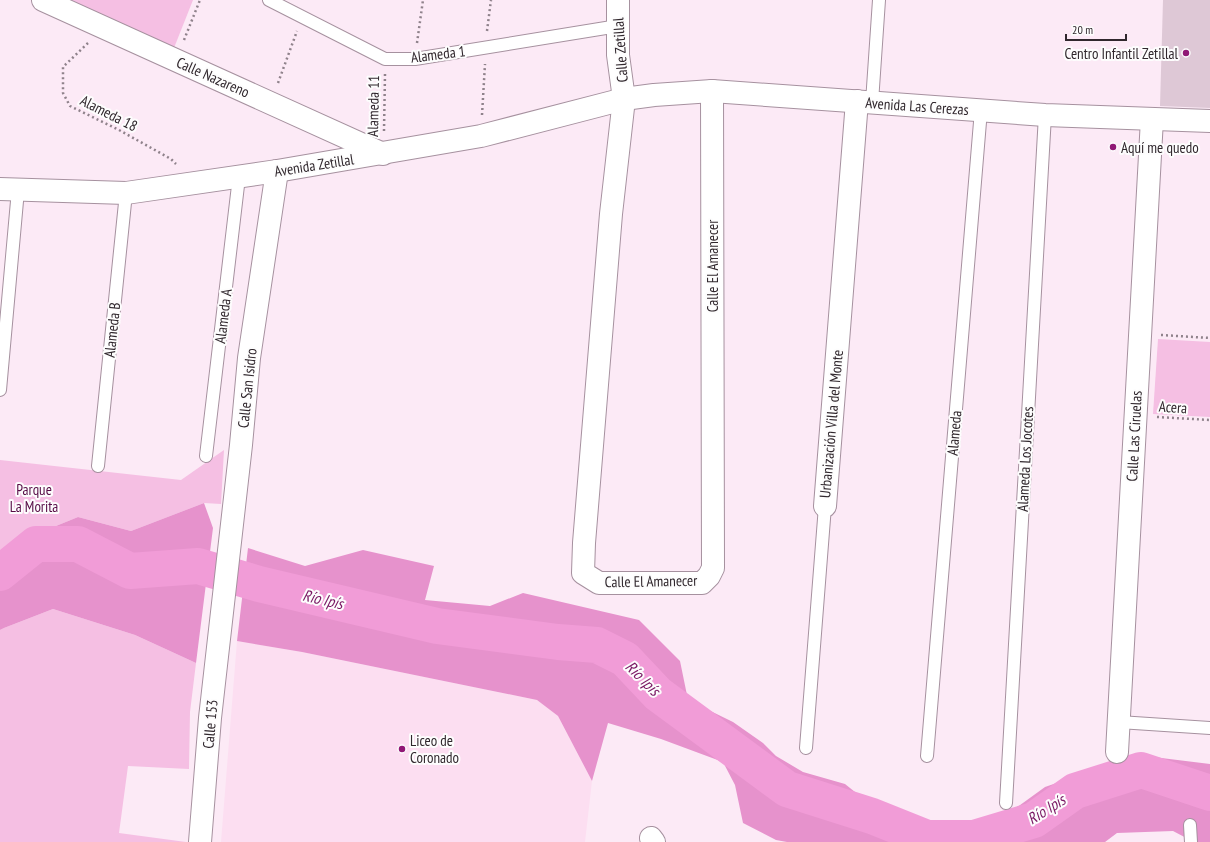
<svg xmlns="http://www.w3.org/2000/svg" width="1210" height="842" viewBox="0 0 1210 842" font-family="'PT Sans Narrow',sans-serif">
<rect width="100%" height="100%" fill="#fceaf6"/>
<path fill="#fcdef1" d="M237,641L302,652L537,700L558,716L592,781L585,842H221Z"/>
<g fill="#f5bfe3">
<path d="M57,0H193L172,53Z"/>
<path d="M1158,339L1210,342V417L1153,414Z"/>
<path d="M224,450L221,504L204,503L131,531L78,517L29,537L0,557V460L181,480Z"/>
<path d="M53,609L135,635L196,663L190,712L189,769L128,766L119,833L186,842H0V630L4,628Z"/>
</g>
<g fill="#e692cc">
<path d="M204,503L213,528L196,663L135,635L53,609L4,628L0,630V557L29,537L78,517L131,531Z"/>
<path d="M248,548L305,566L363,550L434,566L425,600L490,606L523,593L639,620L680,661L688,700L733,722L763,743L776,756L803,772L845,784L875,808L959,827L1001,819L1045,787L1137,755L1210,764V842H1194L1173,831L1117,833L1105,842H787L776,840L743,823L735,785L723,762L661,739L608,723L592,781L558,716L537,700L302,652L237,641Z"/>
</g>
<g fill="none" stroke-linecap="round" stroke-linejoin="round">
<path stroke="#f19cd7" stroke-width="36" d="M0,573L36,544H78L130,571L198,566L259,584L437,626L558,642L597,645L625,659L658,694L787,789L872,816L927,838H974L1034,820L1075,791L1141,770L1210,793"/>
</g>
<path fill="#dec8d6" d="M1163,0H1210V108L1160,106Z"/>
<g fill="none" stroke-linecap="round" stroke-linejoin="round">
<defs>
<g id="lane">
<path d="M269,0L385,59H415L618,26"/>
<path d="M872,102L879,0"/>
<path d="M0,390L18,190"/>
<path d="M206,456L239,177"/>
<path d="M98,466L126,193"/>
<path d="M1119,722L1210,728"/>
<path d="M806,748L825,506"/>
<path d="M927,756L981,110"/>
<path d="M1006,803L1045,115"/>
<path d="M1190,825L1191,842"/>
</g>
<g id="street">
<path d="M43,0L383,154"/>
<path d="M618,0V55L624,99L611,214L584,543L583,573L599,583H702L709,576L713,568L712,91"/>
<path d="M0,189L126,193L277,171L481,136L624,99L654,95L712,91L1045,115L1210,121"/>
<path d="M825,506L857,101"/>
<path d="M1117,752L1152,119"/>
<path d="M651,838L654,842"/>
<path d="M200,842L210,718L241,445L249,358L277,171"/>
</g>
</defs>
<use href="#lane" stroke="#a6919f" stroke-width="14"/>
<use href="#street" stroke="#a6919f" stroke-width="24"/>
<g stroke="#8f828b" stroke-width="2.5" stroke-dasharray="2 3" stroke-linecap="butt">
<path d="M487,31L491,0"/>
<path d="M184,40L200,0"/>
<path d="M88,43L63,67V93L70,106L119,130L171,159L176,164"/>
<path d="M417,43L423,0"/>
<path d="M278,83L297,31"/>
<path d="M482,115L485,64"/>
<path d="M384,131L385,74"/>
<path d="M1161,335L1210,338"/>
<path d="M1157,417L1210,420"/>
</g>
<use href="#lane" stroke="#fff" stroke-width="12"/>
<use href="#street" stroke="#fff" stroke-width="22"/>
</g>
<g fill="#901775" stroke="#fdfdfd" stroke-width="1.5">
<circle cx="1186" cy="53" r="4"/>
<circle cx="1113" cy="147" r="4"/>
<circle cx="402" cy="749" r="4"/>
</g>
<g text-anchor="middle" dominant-baseline="central" stroke-width="4" stroke-linejoin="round" paint-order="stroke">
<g font-size="15" fill="#30272d" stroke="#fdfdfd">
<text transform="translate(620 50) rotate(-94)">Calle Zetillal</text>
<text transform="translate(438 54) rotate(-7)">Alameda 1</text>
<text transform="translate(213 77) rotate(24)">Calle Nazareno</text>
<text transform="translate(373 106) rotate(-89)">Alameda 11</text>
<text transform="translate(917 106) rotate(4)">Avenida Las Cerezas</text>
<text transform="translate(109 113) rotate(27)">Alameda 18</text>
<text transform="translate(314 165) rotate(-9)">Avenida Zetillal</text>
<text transform="translate(712 266) rotate(-90)">Calle El Amanecer</text>
<text transform="translate(223 316) rotate(-83)">Alameda A</text>
<text transform="translate(112 330) rotate(-84)">Alameda B</text>
<text transform="translate(247 388) rotate(-84)">Calle San Isidro</text>
<text transform="translate(1173 407) rotate(4)">Acera</text>
<text transform="translate(831 424) rotate(-85)">Urbanización Villa del Monte</text>
<text transform="translate(954 433) rotate(-85)">Alameda</text>
<text transform="translate(1134 436) rotate(-87)">Calle Las Ciruelas</text>
<text transform="translate(1025 459) rotate(-87)">Alameda Los Jocotes</text>
<text transform="translate(651 581) rotate(-1)">Calle El Amanecer</text>
<text transform="translate(210 724) rotate(-85)">Calle 153</text>
</g>
<g font-size="15" fill="#30272d" stroke="#fdfdfd" text-anchor="start">
<text x="1178" y="53" text-anchor="end">Centro Infantil Zetillal</text>
<text x="1121" y="147">Aquí me quedo</text>
<text x="410" y="740">Liceo de<tspan x="410" dy="17">Coronado</tspan></text>
</g>
<g font-size="15" fill="#570c46" stroke="#fdfdfd">
<text x="34" y="489">Parque<tspan x="34" dy="17">La Morita</tspan></text>
</g>
<g font-size="16" font-style="italic" fill="#791763" stroke="#fdfdfd">
<text transform="translate(323 599) rotate(13)">Río Ipís</text>
<text transform="translate(643 678) rotate(45)">Río Ipís</text>
<text transform="translate(1046 809) rotate(-32)">Río Ipís</text>
</g>
</g>
<path d="M1066 34v6h60v-6" fill="none" stroke="#30272d" stroke-width="2"/>
<text x="1072" y="34" font-size="12" fill="#30272d" stroke="#fdfdfd" stroke-width="3" paint-order="stroke">20 m</text>
</svg>
